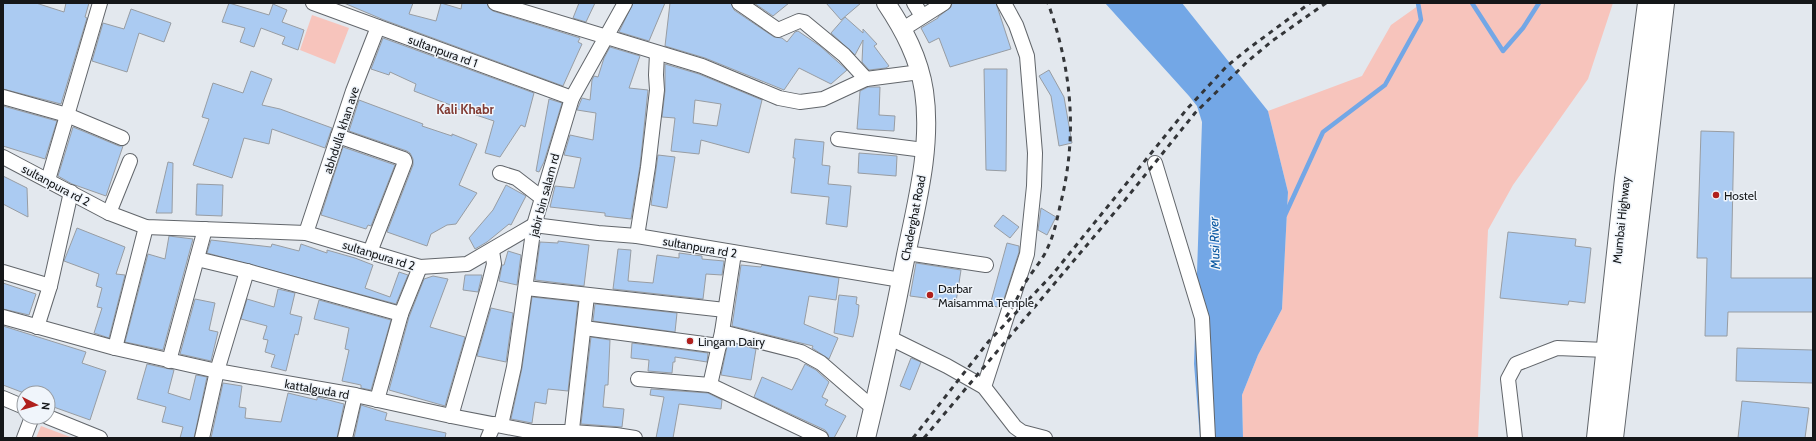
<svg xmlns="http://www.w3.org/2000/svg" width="1816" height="441" viewBox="0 0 1816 441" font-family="Cabin,sans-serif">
<rect width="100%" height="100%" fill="#e3e8ee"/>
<g fill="#f7c4bc">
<path d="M1422,3H1613L1588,79L1513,185L1488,230L1478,438H1243L1242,395L1258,355L1282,309L1288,192L1268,111L1362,76L1391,25Z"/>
<path d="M312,15L349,28L335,64L300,50Z"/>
<path d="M41,426L73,438H36Z"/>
</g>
<path fill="#73a7e6" d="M1105,3H1182L1268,111L1288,192L1282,309L1258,355L1242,395L1243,438H1200L1194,364L1202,122L1197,106L1189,96Z"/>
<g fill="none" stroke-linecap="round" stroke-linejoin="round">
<g stroke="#73a7e6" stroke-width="4.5">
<path d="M1472,3L1503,51L1523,28L1539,3"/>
<path d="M1285,215L1323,132L1385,85L1421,20L1418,3"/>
</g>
</g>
<g fill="#abcbf2" stroke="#989da3" fill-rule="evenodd">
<path d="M3,3H36L64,12L66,3H89L85,17L87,18L61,104L3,89Z"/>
<path d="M229,3L269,15L273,4L287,10L282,22L304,30L298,50L282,44L285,37L261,28L254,47L240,42L245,28L222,22Z"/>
<path d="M344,3H413L409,14L436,21L441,3L461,9L462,3H487L489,8L493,11L580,38L578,42L582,44L563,86L384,20Z"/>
<path d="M579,3H595L586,22L573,18Z"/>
<path d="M633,3H665L649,41L619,32Z"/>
<path d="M670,3H731L734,10L774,37L782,38L787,42L795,32L798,31L820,46L847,70L831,84L799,68L784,90L705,58L665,46Z"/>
<path d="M754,3H789L773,16Z"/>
<path d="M826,3H861L841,20Z"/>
<path d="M952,3H996L1011,49L950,67L939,38L929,43L921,28L938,18V17L951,7Z"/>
<path d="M131,9L171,23L164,42L139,33L127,72L92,61L103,23L124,29Z"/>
<path d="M845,17L863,33V29L877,44L874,46L889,66L886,68L869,70L862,62L863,40L855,55L831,33Z"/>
<path d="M383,38L534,93L525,127L521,125L500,157L485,153L494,121L452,107L453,106L414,91L416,84L390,72L389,75L371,69Z"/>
<path d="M610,47L640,56L629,88L648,90L640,166L631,219L605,216V213L550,207L555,186L574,188L581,158L564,155L570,135L593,140L596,113L577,110L582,98L590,100L592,80L594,76L598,77L604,58Z"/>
<path d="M665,64L699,74L762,100L749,153L701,140L699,154L671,151L675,118L662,117L665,91ZM695,100L721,104L717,126L693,123Z"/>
<path d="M984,69H1007L1006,171L986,170Z"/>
<path d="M1049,70L1064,97L1072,143L1059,146L1051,96L1039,76Z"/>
<path d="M251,71L272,79L262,105L280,109L332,128L325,148L272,129L269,144L244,138L232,178L193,165L209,119L202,117L213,83L243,93Z"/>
<path d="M868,87H880L879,115L895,116L894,131L857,129L860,91Z"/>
<path d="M549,99L562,103L544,162L539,172L536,171Z"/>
<path d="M359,100L423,124L422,126L452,136V134L477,144L459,185L477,193L456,224L447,225L431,234L427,246L387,232L413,165V159L410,153L407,151L349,131Z"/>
<path d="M3,106L57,121L45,159L3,146Z"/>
<path d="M73,127L119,146H123L106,196L72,184L58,176Z"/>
<path d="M1701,131L1734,132L1731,278H1813V312H1728L1727,336H1705L1707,258H1697Z"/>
<path d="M795,139L824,142L822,165L830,166L828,184L851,186L847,227L826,224L829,197L791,193L795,158H793Z"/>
<path d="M343,147L395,165L371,226L368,225L366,229L321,215Z"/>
<path d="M859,153L897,156L896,176L858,173Z"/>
<path d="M658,155L675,157L667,208L651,205Z"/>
<path d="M168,162L173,163L172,213H156Z"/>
<path d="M3,176L27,188L28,217L3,204Z"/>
<path d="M197,184L223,185L222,216L196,215Z"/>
<path d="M506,185L526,196L511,225L509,224L487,242L475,249L469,238L493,210Z"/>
<path d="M1041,208L1056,217L1047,235L1038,230Z"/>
<path d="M1003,215L1019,227L1010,238L994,226Z"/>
<path d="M77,228L125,247L116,274L125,275L109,338L94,333L102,308L97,307L102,288L96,286L99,274L64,261Z"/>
<path d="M1508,232L1576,239L1575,246L1591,248L1585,303L1569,301L1568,305L1500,298Z"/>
<path d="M169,236L193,239L163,350L125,342L148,254L165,259Z"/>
<path d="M211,240L271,247L272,244L299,251L301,244L327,253V250L355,258L373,265L365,288L390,297L399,272L408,275L396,304L207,253Z"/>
<path d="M558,241L589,245L584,286L535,280L540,242L558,243Z"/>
<path d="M1007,243L1019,246V252L1001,308L990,305Z"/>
<path d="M618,249L631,250L628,281L653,283L657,255L679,258V253L702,256V259L724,261L722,275L706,274L703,299L613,289Z"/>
<path d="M508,251L521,255L517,285L499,281L502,265H504Z"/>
<path d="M916,263L961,270L956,302L910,296Z"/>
<path d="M741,265L761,267L762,265L839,278L836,300L809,296L804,324L838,338L829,359L812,348L813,346L732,326Z"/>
<path d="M465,275H482L478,292L463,290Z"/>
<path d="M433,276L448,279L430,327L465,337L445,406L389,390L409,317L424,279Z"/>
<path d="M3,283L36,294L29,315L3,309Z"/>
<path d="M278,289L295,293L290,314L302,317L298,335L295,334L286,371L271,367L275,355L265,352L268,340L263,339L267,326L241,319L247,299L274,307Z"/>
<path d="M839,295L857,297L856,304L859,305L858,315L853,337L834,333Z"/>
<path d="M532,297L578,302L568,391L548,389L546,404L535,402L532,423L511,419L522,368Z"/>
<path d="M195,299L215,303L209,330L218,332L211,361L180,354Z"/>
<path d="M319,300L391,320L371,390L361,388V385L342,381L349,350L345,349L349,328L314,319Z"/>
<path d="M595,304L677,313L675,332L593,321Z"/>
<path d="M491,308L513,313L506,362L477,356Z"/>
<path d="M3,326L86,352L82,363L106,371L90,420L48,405V393H24L3,385Z"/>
<path d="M591,337L610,340L608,385H605L603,407L624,409L622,427L581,424Z"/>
<path d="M728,342L756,349L751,380L721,375Z"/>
<path d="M632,343L708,353L707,362L675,357V362H673L672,373L648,371L649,360L631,358Z"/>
<path d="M1737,348L1813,350V383L1736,381Z"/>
<path d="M911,358L921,362L910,390L900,386Z"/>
<path d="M147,364L174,370L168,393L190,400L196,375L207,377L194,438H180L183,427L162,422L166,407L137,399Z"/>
<path d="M805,364L816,370L829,382L822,397L828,400L825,405L846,416L834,438H829L828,434L825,430L754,397L762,377L792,390Z"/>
<path d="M223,383L242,386L239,407L246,408L245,418L281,422L288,393L317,400V397L344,404L337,438H211Z"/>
<path d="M651,389L708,393L722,400L721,409L679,404L673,438H656L664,397L650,395Z"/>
<path d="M1742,401L1809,408L1805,438H1738Z"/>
<path d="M361,405L387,413L385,420L446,433L445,438H354Z"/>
</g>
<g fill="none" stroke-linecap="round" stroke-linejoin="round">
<defs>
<g id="minor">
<path d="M313,3L572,98"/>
<path d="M495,3L702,66L779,98L800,102L823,99L866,79L920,72"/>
<path d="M739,3L778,30L799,21L804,22L844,55L866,79"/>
<path d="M914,3L922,16"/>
<path d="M903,29L944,3"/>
<path d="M3,97L67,115L122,138"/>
<path d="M338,136L404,159L405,162L370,252"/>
<path d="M838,139L924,150"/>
<path d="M3,157L109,213L146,227L306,233L420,267L467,264L534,225L598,233L637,236L901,280"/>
<path d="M1155,163L1202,318L1208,438"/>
<path d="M500,173L516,178L542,198"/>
<path d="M48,180L100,3"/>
<path d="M109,213L130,161"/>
<path d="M306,233L353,91L378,27"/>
<path d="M637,236L648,167L657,90L656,75L657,53"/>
<path d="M907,253L986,265"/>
<path d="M197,259L247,271L401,314"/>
<path d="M3,272L50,286"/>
<path d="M526,288L725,310"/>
<path d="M3,317L115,348L217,371L355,395L451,416L533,432H572L616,435L635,438"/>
<path d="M37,327L50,286L71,192"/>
<path d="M584,328L719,346"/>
<path d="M722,332L801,352L821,363L873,408"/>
<path d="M890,338L947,366L984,387L1015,427L1022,432L1045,438"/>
<path d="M115,348L146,227"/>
<path d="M169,361L205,229"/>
<path d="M638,379L710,385L821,438"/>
<path d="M710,385L722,332L734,253"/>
<path d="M984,387L1027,254L1034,186L1035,153L1027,56L1016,25L1004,3"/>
<path d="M3,398L24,407"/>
<path d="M377,400L401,314L420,267"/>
<path d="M451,416L489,284L494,264L492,251"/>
<path d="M48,417L100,438"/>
<path d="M501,425L514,367L534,225L572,98L625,3"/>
<path d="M24,438L32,417"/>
<path d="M202,438L217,371L247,271"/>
<path d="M345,438L355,395"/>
<path d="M488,438L494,424"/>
<path d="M571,438L587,296"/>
<path d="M1515,438L1508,379L1516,364L1557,348L1606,350"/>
</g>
<path id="major" d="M866,438C881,377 894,317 906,255C917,202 932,145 924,91C919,58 904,30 886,3"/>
<g id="highway">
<path d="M1597,438L1625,179L1648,3"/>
<path d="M1613,438L1664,3"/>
</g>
</defs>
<use href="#minor" stroke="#62666b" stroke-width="16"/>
<use href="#major" stroke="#62666b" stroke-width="20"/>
<use href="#highway" stroke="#62666b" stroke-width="22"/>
<use href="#minor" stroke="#fff" stroke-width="14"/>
<use href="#major" stroke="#fff" stroke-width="18"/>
<use href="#highway" stroke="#fff" stroke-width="20"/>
<g stroke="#333538" stroke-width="3" stroke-dasharray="5 5" stroke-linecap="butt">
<path d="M1006,317C1014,306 1019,294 1025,283C1032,271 1043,260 1048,247C1054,234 1057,220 1060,206C1078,135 1072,71 1048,3"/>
<path d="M913,438L989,341L1052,275L1187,109L1227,66L1248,49L1310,3"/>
<path d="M924,438L1125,200L1195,113L1247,62L1272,41L1326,3"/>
</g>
</g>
<g fill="#b0201d" stroke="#f0f5fb" stroke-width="1.5">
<circle cx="1716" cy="195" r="4"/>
<circle cx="930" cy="295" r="4"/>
<circle cx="690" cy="341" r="4"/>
</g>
<g text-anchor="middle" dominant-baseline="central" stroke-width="3" stroke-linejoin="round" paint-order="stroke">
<g font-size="12" fill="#151719" stroke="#f0f5fb">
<text transform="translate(443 51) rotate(20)">sultanpura rd 1</text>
<text transform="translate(341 130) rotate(-72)">abhdulla khan ave</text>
<text transform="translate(56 185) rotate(28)">sultanpura rd 2</text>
<text transform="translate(544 195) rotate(-75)">jabir bin salam rd</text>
<text transform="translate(913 218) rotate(-79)">Chaderghat Road</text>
<text transform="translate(1621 220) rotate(-84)">Mumbai Highway</text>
<text transform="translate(700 247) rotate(10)">sultanpura rd 2</text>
<text transform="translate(379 255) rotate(17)">sultanpura rd 2</text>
<text transform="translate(317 389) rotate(10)">kattalguda rd</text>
</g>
<g font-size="12" fill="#151719" stroke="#f0f5fb" text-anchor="start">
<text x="1724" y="195">Hostel</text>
<text x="938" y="288">Darbar<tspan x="938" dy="14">Maisamma Temple</tspan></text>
<text x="698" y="341">Lingam Dairy</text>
</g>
<g font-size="13" font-weight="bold" fill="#813a32" stroke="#f0f5fb">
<text x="465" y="109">Kali Khabr</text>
</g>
<g font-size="13" font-style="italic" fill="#0857a1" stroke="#f0f5fb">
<text transform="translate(1214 243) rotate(-92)">Musi River</text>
</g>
</g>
<rect width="1816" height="441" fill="none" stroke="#151719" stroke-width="8"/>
<g transform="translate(36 405) rotate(96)"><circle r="19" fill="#f0f5fb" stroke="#989ca1"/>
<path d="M0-3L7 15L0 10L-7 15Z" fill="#b0201d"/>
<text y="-6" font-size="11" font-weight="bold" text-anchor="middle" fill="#151719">N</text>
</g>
</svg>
